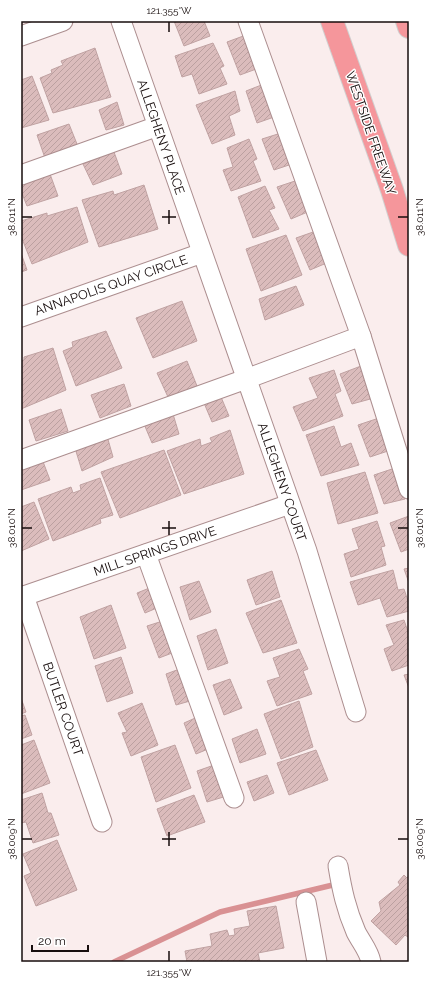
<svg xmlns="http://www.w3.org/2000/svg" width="430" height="983" viewBox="0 0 430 983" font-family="Raleway,sans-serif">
<defs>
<pattern id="building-hatch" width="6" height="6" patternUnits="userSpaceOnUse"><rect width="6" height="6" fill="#dbbcbc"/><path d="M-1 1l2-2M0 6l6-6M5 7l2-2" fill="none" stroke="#bba0a0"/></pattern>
</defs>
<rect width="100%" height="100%" fill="#faeded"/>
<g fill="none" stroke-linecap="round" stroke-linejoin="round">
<path stroke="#d99193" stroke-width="5.5" d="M114,962L220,912L337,884"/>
</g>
<g fill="url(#building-hatch)" stroke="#c0a2a2">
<path d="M174,21H204L210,36L184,46Z"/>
<path d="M246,35L259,68L240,75L227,42Z"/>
<path d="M213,43L224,66L220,68L227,84L199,94L192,74L182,77L175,56Z"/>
<path d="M95,48L111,97L53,113L40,78L52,73L51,70L63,65L61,61Z"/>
<path d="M32,76L49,120L21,128V80Z"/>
<path d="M264,84L277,116L257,123L246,91Z"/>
<path d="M235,91L240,111L229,116L235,135L212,144L196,105Z"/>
<path d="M117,102L124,125L106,130L99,110Z"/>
<path d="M69,124L77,144L45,158L37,135Z"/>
<path d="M281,133L292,164L274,170L262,139Z"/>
<path d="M249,139L257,159L253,161L261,181L231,191L223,170L233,167L227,148Z"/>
<path d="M114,152L122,174L93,185L83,164Z"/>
<path d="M50,174L58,196L27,206L21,191V185Z"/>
<path d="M298,180L310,211L291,219L277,187Z"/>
<path d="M144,185L158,229L99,247L82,200L113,191L114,195Z"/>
<path d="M265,186L275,208L269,210L279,229L253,238L238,197Z"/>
<path d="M77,207L88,242L32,264L21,236V221L47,213V216Z"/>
<path d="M316,231L329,262L310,270L296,238Z"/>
<path d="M286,235L302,275L261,291L246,249Z"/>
<path d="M21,253L27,270L21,272Z"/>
<path d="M296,286L304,305L265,320L259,299Z"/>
<path d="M182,301L197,341L153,358L136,318Z"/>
<path d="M106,331L122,368L76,386L63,351L73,347L72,342Z"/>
<path d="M53,348L66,390L21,409V361L24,360V357Z"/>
<path d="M187,361L197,386L168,397L157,373Z"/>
<path d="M361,366L374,398L352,404L340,374Z"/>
<path d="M334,370L341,391L335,394L343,416L303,431L293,407L318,398L309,378Z"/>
<path d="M124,384L131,406L100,418L91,395Z"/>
<path d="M221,397L229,416L212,422L204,403Z"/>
<path d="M61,409L68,431L36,441L29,420Z"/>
<path d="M173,414L179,434L152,443L144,424Z"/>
<path d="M379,418L391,450L370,457L358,425Z"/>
<path d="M334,426L341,447L351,443L359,465L321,476L306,435Z"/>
<path d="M230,430L244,474L184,494L167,451L200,439L201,446L212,442L210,438Z"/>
<path d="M107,436L113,457L82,471L75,448Z"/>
<path d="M164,450L181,495L120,518L101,472Z"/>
<path d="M42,459L50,480L21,490V466Z"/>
<path d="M395,468L405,499L384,504L374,475Z"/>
<path d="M365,472L378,513L338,524L327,483Z"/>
<path d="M100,478L113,515L100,519L101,523L53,541L38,499L71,487L73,493L81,490L80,485Z"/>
<path d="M34,502L49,539L21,551V507Z"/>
<path d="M409,516V549L401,552L390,523Z"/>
<path d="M377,521L385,546L381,547L386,565L351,577L344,554L359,549L352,529Z"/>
<path d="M409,568V583L404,569Z"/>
<path d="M393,570L398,590L404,589L409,604V611L387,617L380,598L358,605L350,582Z"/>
<path d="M272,571L280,597L256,605L247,580Z"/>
<path d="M199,581L211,612L190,620L180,587Z"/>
<path d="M157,585L164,605L145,613L137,593Z"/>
<path d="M281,600L297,643L263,653L246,613Z"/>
<path d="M111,605L126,648L94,659L80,617Z"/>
<path d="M169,619L180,650L159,658L147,626Z"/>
<path d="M404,620L409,635V665L392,671L384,649L394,645L386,625Z"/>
<path d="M216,629L228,663L208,670L197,636Z"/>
<path d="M299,649L308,669L303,671L312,694L277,706L267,681L280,677L273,658Z"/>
<path d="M121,657L133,693L107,702L95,666Z"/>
<path d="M185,667L197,699L176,705L166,674Z"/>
<path d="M409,674V688L404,675Z"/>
<path d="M230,679L242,708L224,715L213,685Z"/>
<path d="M21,698L26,712L21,714Z"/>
<path d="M299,701L313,747L281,759L264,714Z"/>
<path d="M142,703L158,745L131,756L122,733L127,732L118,713Z"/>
<path d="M25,715L32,735L21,739V716Z"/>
<path d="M202,715L213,747L196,754L184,723Z"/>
<path d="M257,729L266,754L240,763L232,739Z"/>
<path d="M34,740L50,783L21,794V745Z"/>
<path d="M175,745L191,788L156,802L141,757Z"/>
<path d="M316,750L328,780L289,795L277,763Z"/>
<path d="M220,763L230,795L207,802L197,771Z"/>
<path d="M267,775L274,793L254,801L247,782Z"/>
<path d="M42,793L48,813H51L59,835L33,843L26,822L21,823V800Z"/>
<path d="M194,795L205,822L167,836L157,809Z"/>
<path d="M57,840L77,890L36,906L24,876L31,873L23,854Z"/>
<path d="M404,875L407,878L409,875V936L408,937L405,935L396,945L371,921L381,911L379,902L400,885L398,882Z"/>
<path d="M276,906L284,948L258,953L260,962H187L185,951L212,946L210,934L227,930L229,936L235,935L234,929L250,926L247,911Z"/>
</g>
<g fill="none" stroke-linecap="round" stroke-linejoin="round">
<defs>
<g id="minor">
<path d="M121,21L307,551L356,712"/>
<path d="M248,21L361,336L409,489"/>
<path d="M21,36L63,21"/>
<path d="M21,175L158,126"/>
<path d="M21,317L202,253"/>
<path d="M21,460L246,379L361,336"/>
<path d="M146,554L234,798"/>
<path d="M24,596L102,822"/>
<path d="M21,597L290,504"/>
<path d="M338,866C342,890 346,909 356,932C361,942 369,951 371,962"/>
<path d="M306,902L317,962"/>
</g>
<g id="highway">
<path d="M332,21L392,190L409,245"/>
<path d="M407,21L409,27"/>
</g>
</defs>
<use href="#minor" stroke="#ac8e8f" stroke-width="21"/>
<use href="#highway" stroke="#d1cfcf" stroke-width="24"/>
<use href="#minor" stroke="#fff" stroke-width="19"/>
<use href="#highway" stroke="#f5969b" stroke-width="22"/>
</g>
<path fill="none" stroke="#170d0d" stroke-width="1.5" d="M169,22V32M169,210V224M22,217H32M162,217H176M398,217H408M169,521V535M22,528H32M162,528H176M398,528H408M169,832V846M22,839H32M162,839H176M398,839H408M169,951V961"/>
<g text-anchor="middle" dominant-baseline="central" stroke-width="3" stroke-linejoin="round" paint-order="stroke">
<g font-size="13" fill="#170d0d" stroke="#fff">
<text transform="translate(371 133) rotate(71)">WESTSIDE FREEWAY</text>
<text transform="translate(161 137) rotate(71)">ALLEGHENY PLACE</text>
<text transform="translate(111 285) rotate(-19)">ANNAPOLIS QUAY CIRCLE</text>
<text transform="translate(282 482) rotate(71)">ALLEGHENY COURT</text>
<text transform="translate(155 551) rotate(-19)">MILL SPRINGS DRIVE</text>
<text transform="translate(63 709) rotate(71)">BUTLER COURT</text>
</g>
</g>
<rect width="430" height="983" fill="none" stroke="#ffffff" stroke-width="44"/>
<path d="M32 945v6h56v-6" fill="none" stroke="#170d0d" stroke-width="2"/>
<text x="38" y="945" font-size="12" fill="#170d0d" stroke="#ffffff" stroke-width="3" paint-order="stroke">20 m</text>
<rect x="22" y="22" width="386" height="939" fill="none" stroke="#170d0d" stroke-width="1.5"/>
<g font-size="10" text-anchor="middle" fill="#170d0d">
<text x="169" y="14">121.355°W</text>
<text transform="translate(11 217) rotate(-90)" y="4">38.011°N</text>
<text transform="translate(419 217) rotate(-90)" y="4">38.011°N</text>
<text transform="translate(11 528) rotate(-90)" y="4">38.010°N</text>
<text transform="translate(419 528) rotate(-90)" y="4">38.010°N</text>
<text transform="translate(11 839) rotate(-90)" y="4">38.009°N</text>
<text transform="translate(419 839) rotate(-90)" y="4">38.009°N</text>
<text x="169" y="976">121.355°W</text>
</g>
</svg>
